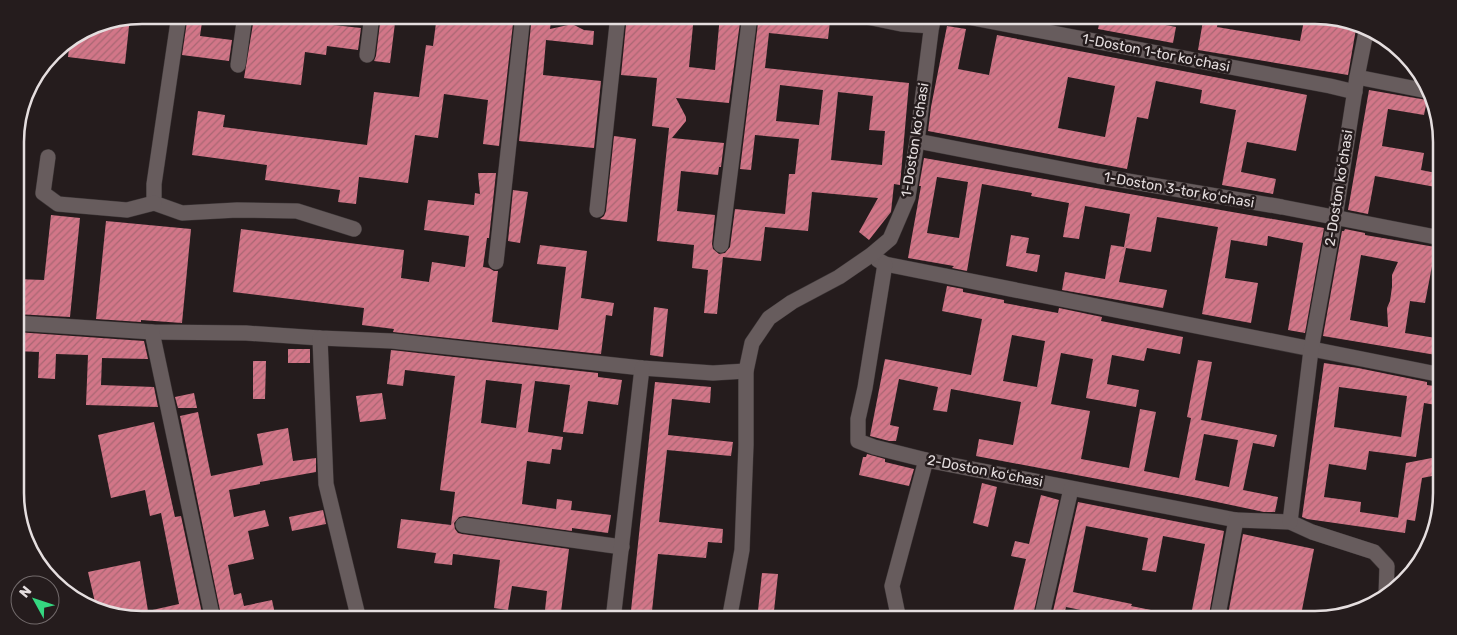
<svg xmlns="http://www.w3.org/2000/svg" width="1457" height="635" viewBox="0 0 1457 635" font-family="Rubik,sans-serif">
<defs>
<pattern id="building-hatch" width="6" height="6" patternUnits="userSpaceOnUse" patternTransform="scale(1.25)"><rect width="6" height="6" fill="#d27688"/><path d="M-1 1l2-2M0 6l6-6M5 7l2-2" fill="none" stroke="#a86773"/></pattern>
</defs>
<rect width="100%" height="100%" fill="#251c1d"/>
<g fill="url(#building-hatch)" fill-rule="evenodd">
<path d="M188,15H203L200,36L232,40L229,61L182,55Z"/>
<path d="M317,15H335L333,25L361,28L358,50L327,46L326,55L305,52L301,85L244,78L254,18L315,25Z"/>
<path d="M381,15H396L390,63L374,61L376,56Z"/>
<path d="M437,15H514L499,146L483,144L488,100L444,94L438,138L415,135L408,183L359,177L356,204L338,202L340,190L265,180L267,165L192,155L198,111L225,115L223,127L367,145L374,92L419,97L426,45L433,46Z"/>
<path d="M532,15H552L550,29L568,25H574L584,30L594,31L593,45L546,40L543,75L601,81L594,148L519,141Z"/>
<path d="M627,15H694L689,67L715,70L720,15H741L729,103L676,98L686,117V121L672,138L724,143L721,167H719L718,175L681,171L677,211L715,215L712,244L713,249L719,254L725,253L730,247L735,209L785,214L789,174H795L799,139L755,135L751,170L740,169L759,15H772L830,21L828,39L769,33L765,68L909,83L900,185L894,184L891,212L869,240L859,232L878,198L812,192L808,231L765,227L761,261L723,257L717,314L704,313L708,270L692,268L694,245L657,241L669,128L652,126L657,78L621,75ZM780,85L823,90L819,125L776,121ZM838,92L873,96L869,130L885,131L882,165L831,160Z"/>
<path d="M1101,15H1114L1176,27L1173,43L1098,29Z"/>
<path d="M1204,15H1219L1217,27L1300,41L1305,15H1316L1357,23L1348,75L1198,50Z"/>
<path d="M130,17L125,64L68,57L70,39L93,24Z"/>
<path d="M947,26L966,29L958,69L989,75L997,35L1307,95L1296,151L1247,142L1241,172L1276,179L1273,194L1222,185L1236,110L1200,103L1202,90L1156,81L1148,119L1137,117L1127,169L928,131L931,107ZM1068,77L1115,86L1105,137L1058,128Z"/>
<path d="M1369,90L1427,100L1424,115L1388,109L1382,146L1424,153L1421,170L1441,174V188L1375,176L1368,214L1348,210Z"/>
<path d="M614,136L636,139L627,222L600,219L604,216L606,211Z"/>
<path d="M924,158L1324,228L1305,333L1288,330L1303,243L1268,236L1267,246L1231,240L1225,278L1258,283L1251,323L1202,314L1218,227L1157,217L1151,252L1126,248L1119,282L1167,290L1163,308L1062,290L1065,272L1105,279L1111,245L1124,247L1130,214L1085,206L1079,239L1063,237L1069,203L1031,196L1032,193L982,184L967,271L952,268L954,266L908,258L921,186H919ZM937,177L968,182L959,238L927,233Z"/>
<path d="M478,173H496L489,238H487L483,267L489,268L494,271H498L492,322L558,330L566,267L537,264L540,245L587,251L581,298L614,303L612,316L606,315L601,354L393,332L394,329L362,325L364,308L233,292L241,229L404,250L401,278L429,282L432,262L465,267L469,236L424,230L428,200L474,205L475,193L480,194Z"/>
<path d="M513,190L528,192L520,243L508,241Z"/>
<path d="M51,215L80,218L70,317L16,314V279L44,280Z"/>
<path d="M106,221L191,229L182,323L141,320V322L96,319Z"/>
<path d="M1345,229L1365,233V235L1441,248V268L1432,266L1425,303L1410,301L1405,333L1442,339V356L1323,336L1342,231H1344ZM1361,255L1398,262L1392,275V287L1390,301L1387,308L1388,327L1350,320Z"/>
<path d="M1011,235L1029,238L1026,253L1040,255L1037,272L1006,266Z"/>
<path d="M947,286L963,289V292L1004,300V303L1058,313L1059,308L1102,317L1101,321L1183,337L1180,354L1147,348L1144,361L1112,355L1107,384L1139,390L1136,407L1086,398L1093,359L1061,353L1051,404L1090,411L1081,459L1129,468L1140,409L1156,412L1144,471L1179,478L1191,418L1187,417L1198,360L1212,362L1201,420L1277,435L1274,447L1253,443L1243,490L1278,497L1275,512H1264L1198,498L976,456L979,439L1013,445L1021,402L951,389L947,412L933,410L938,387L899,379L890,425L899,427L896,441H889L870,436L885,359L971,375L982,319L942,311ZM1012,335L1045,341L1037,387L1003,381ZM1204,434L1238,440L1229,487L1195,480Z"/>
<path d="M654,307L668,309L663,357L650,355Z"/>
<path d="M16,332L144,341L148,359L102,358L101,385L154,387L158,407L86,405L88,355L56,354L55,379L38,378L39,352L16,351Z"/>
<rect x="288" y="349" width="22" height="14"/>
<path d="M391,350L598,373V377L622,380L618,405L588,401L583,434L563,432L570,385L535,381L528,432L563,437L561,450L552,449L550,464L527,461L522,504L556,509L557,499L572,501L571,510L611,515L608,533L572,528V531L464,516L459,517L454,523L455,529L458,533L462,534L569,549L560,620H544L547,591L512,586L508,610L494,608L500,560L453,554L452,565L434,563L436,553L397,548L401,519L451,525L455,492L440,490L455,376L405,370L403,386L387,384ZM486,380L522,384L516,428L481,423Z"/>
<path d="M253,361H266L265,399H253Z"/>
<path d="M1324,363L1358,368L1427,382V385L1442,387V406L1424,403L1416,457L1369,451L1366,470L1329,464L1324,497L1361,502L1360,512L1407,519L1405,533L1307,519L1302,517ZM1339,387L1407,396L1401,437L1334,427Z"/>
<path d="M655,382L711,387L710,403L672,399L668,435L733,442L731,456L667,450L659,522L723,529L722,543L708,542L706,558L658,554L652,611H648L647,620H630Z"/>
<path d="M194,393L197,408H178L175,397Z"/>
<path d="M382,393L386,419L360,422L356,396Z"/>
<path d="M198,412L211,476L263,465L257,434L288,428L293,461L316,458V472L260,482V484L229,490L234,517L265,510L269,526L248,531L254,559L228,565L234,595L241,593L244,606L272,600L275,614L247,620H222L180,416Z"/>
<path d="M154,422L175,517L181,516L203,618L194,620H141L97,611L88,572L140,561L148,611L179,604L161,513L150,516L145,490L111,498L98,435Z"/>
<path d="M867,454L885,459V462L914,469L909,486L859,475L863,457H866Z"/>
<path d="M1442,456V474L1422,478L1415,521L1398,518L1406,463Z"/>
<path d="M982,483L997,487L988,527L973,523Z"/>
<path d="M1041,495L1059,500L1032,620H1011L1026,559L1011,556L1015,541L1029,544Z"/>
<path d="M1078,502L1224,531L1208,620H1190L1205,544L1163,536L1156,572L1142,570L1148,538L1086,526L1073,592L1132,604L1131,606L1166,613L1165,620H1131L1066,607L1063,620H1051Z"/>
<path d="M323,510L326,524L292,531L289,517Z"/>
<path d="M1243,534L1314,549L1300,620H1227Z"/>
<path d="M762,573L778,574L773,620H757Z"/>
</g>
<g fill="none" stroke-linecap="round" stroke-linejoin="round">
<defs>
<g id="minor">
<path d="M179,15L154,184V203L182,213L237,210L297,211L354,229"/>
<path d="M846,15L867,17L901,24L932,26"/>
<path d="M957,15L1330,86L1355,92"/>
<path d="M367,55L372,15"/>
<path d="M238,65L245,15"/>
<path d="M1357,77L1427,91"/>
<path d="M917,141L1098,176L1282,207L1441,238"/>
<path d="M48,157L43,193L58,204L127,210L154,203"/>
<path d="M597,210L618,15"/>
<path d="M721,245L750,15"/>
<path d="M878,260L885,264L1442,375"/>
<path d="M496,262L523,15"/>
<path d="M885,264L865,388L858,419V441L874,447L926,460L1236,520L1290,522L1312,532L1374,552L1387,566L1386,596"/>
<path d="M16,323L152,332L246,333L320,338L392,341L642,368L713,373L746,371"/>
<path d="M152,332L213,620"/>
<path d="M320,338L326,484L359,620"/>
<path d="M1290,522L1311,350L1335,218L1357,77L1367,27"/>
<path d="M463,525L622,547"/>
<path d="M613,620L642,368"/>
<path d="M729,620L742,550L746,445V371L752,343L769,318L792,302L839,277L871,255L890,239L908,197L917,141L933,15"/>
<path d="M899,620L892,586L926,460"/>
<path d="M1041,620L1071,489"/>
<path d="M1217,620L1236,520"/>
</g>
</defs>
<use href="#minor" stroke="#3d3637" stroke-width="16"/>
<use href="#minor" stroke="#675c5d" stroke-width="15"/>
</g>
<g text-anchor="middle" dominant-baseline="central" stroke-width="5" stroke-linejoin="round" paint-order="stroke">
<g font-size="14" fill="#e5dedf" stroke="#251c1d">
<text transform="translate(1156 53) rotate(11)">1-Doston 1-tor koʻchasi</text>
<text transform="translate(915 140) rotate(-81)">1-Doston koʻchasi</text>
<text transform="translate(1339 188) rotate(-81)">2-Doston koʻchasi</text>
<text transform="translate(1179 190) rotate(10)">1-Doston 3-tor koʻchasi</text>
<text transform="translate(985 471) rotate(11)">2-Doston koʻchasi</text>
</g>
</g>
<path d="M0 0H1457V635H0ZM142 24H1315A118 118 0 0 1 1433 142V493A118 118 0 0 1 1315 611H142A118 118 0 0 1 24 493V142A118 118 0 0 1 142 24Z" fill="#251c1d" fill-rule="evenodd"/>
<path fill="none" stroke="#e5dedf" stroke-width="2.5" d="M142 24H1315A118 118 0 0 1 1433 142V493A118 118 0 0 1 1315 611H142A118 118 0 0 1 24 493V142A118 118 0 0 1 142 24Z"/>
<g transform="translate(35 600) rotate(310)"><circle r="24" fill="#251c1d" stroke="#726a6b"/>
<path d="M0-4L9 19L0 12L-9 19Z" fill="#35d881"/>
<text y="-8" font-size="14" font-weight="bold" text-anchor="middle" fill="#e5dedf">N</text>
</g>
</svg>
